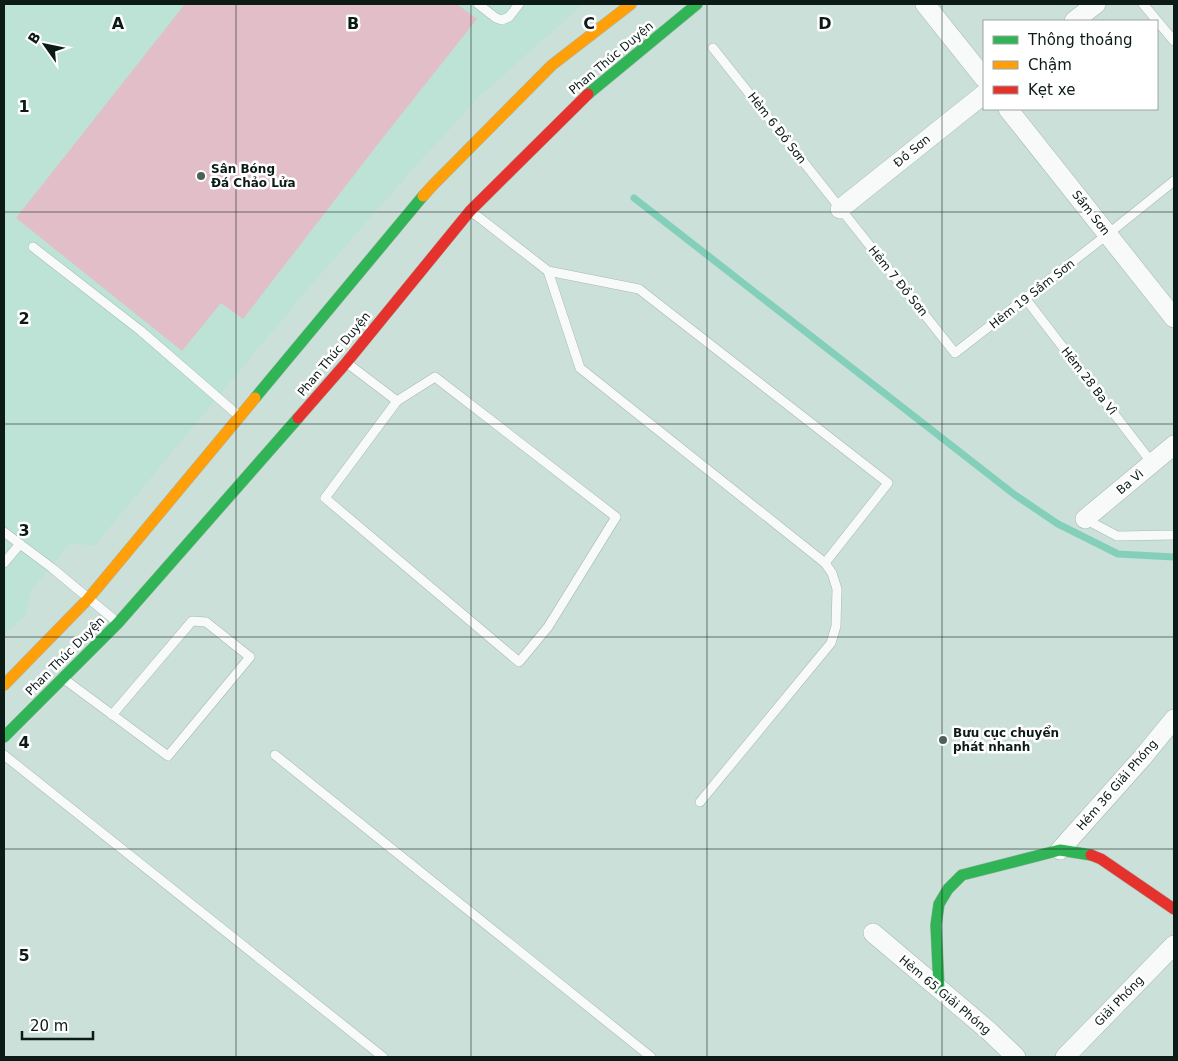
<svg xmlns="http://www.w3.org/2000/svg" width="1178" height="1061" viewBox="0 0 1178 1061" font-family="'DejaVu Sans',sans-serif">
<rect width="100%" height="100%" fill="#cae0d8"/>
<path fill="#bde3d6" d="M4,4H583L480,96L411,171L305,292L95,545L70,544L31,590L26,615L4,634Z"/>
<path fill="#e2bec8" d="M185,4H457L477,19L385,135L243,319L221,303L182,351L16,218Z"/>
<g fill="none" stroke-linecap="round" stroke-linejoin="round">
<path stroke="#83cfba" stroke-width="7" d="M634,198L1015,495L1058,524L1118,554L1174,557"/>
<defs>
<g id="lane">
<path d="M478,4L496,18L502,20L509,17L519,4"/>
<path d="M1143,4L1174,41"/>
<path d="M713,48L955,353L1108,234L1174,181"/>
<path d="M472,212L548,271L639,289L888,483L825,563"/>
<path d="M33,247L141,331L239,416"/>
<path d="M548,271L580,368L825,563L832,573L837,589L836,626L831,643L700,802"/>
<path d="M1025,298L1152,463"/>
<path d="M347,363L397,401"/>
<path d="M435,377L616,517L548,627L519,662L325,498L397,401Z"/>
<path d="M1085,519L1117,536L1174,535"/>
<path d="M4,532L52,568L117,622"/>
<path d="M4,563L20,544"/>
<path d="M64,679L168,756L250,657L206,622L192,621L112,715"/>
<path d="M4,755L383,1057"/>
<path d="M275,755L651,1057"/>
</g>
<g id="street">
<path d="M925,4L984,78"/>
<path d="M1074,21L1096,4"/>
<path d="M1008,109L1174,318"/>
<path d="M840,209L984,94"/>
<path d="M1085,519L1174,445"/>
<path d="M1060,850L1142,758L1174,719"/>
<path d="M873,933L989,1031L1016,1057"/>
<path d="M1065,1057L1174,945"/>
</g>
<g id="fast">
<path d="M588,94L697,4"/>
<path d="M255,398L423,196"/>
<path d="M4,737L118,623L298,418"/>
<path d="M939,989L936,925L939,904L948,889L962,875L1060,850L1091,855"/>
</g>
<g id="slow">
<path d="M423,196L433,185L552,65L631,4"/>
<path d="M4,685L88,599L255,398"/>
</g>
<g id="jam">
<path d="M298,418L346,363L470,211L588,94"/>
<path d="M1091,855L1101,859L1174,909"/>
</g>
</defs>
<use href="#lane" stroke="#a6b8b2" stroke-width="10"/>
<use href="#street" stroke="#a6b8b2" stroke-width="20"/>
<use href="#fast" stroke="#a6b8b2" stroke-width="12"/>
<use href="#slow" stroke="#a6b8b2" stroke-width="12"/>
<use href="#jam" stroke="#a6b8b2" stroke-width="12"/>
<use href="#lane" stroke="#f7faf9" stroke-width="9"/>
<use href="#street" stroke="#f7faf9" stroke-width="19"/>
<use href="#fast" stroke="#30b455" stroke-width="11"/>
<use href="#slow" stroke="#ff9f0a" stroke-width="11"/>
<use href="#jam" stroke="#e5322d" stroke-width="11"/>
</g>
<path fill="none" stroke="#0c1b16" stroke-width="1" stroke-opacity="0.55" d="M236,4V1057M471,4V1057M707,4V1057M942,4V1057M4,212H1174M4,424H1174M4,637H1174M4,849H1174"/>
<g fill="#4e605a" stroke="#fff" stroke-width="2">
<circle cx="201" cy="176" r="5"/>
<circle cx="943" cy="740" r="5"/>
</g>
<g text-anchor="middle" dominant-baseline="central" stroke-width="5" stroke-linejoin="round" paint-order="stroke">
<g font-size="12" fill="#0c1b16" stroke="#fff">
<text transform="translate(611 58) rotate(-40)">Phan Thúc Duyện</text>
<text transform="translate(777 128) rotate(52)">Hẻm 6 Đồ Sơn</text>
<text transform="translate(912 151) rotate(-39)">Đồ Sơn</text>
<text transform="translate(1091 213) rotate(52)">Sầm Sơn</text>
<text transform="translate(898 281) rotate(51)">Hẻm 7 Đồ Sơn</text>
<text transform="translate(1032 294) rotate(-38)">Hẻm 19 Sầm Sơn</text>
<text transform="translate(334 354) rotate(-50)">Phan Thúc Duyện</text>
<text transform="translate(1089 381) rotate(52)">Hẻm 28 Ba Vì</text>
<text transform="translate(1130 482) rotate(-40)">Ba Vì</text>
<text transform="translate(65 656) rotate(-45)">Phan Thúc Duyện</text>
<text transform="translate(1117 785) rotate(-49)">Hẻm 36 Giải Phóng</text>
<text transform="translate(945 995) rotate(40)">Hẻm 65 Giải Phóng</text>
<text transform="translate(1119 1001) rotate(-46)">Giải Phóng</text>
</g>
<g font-size="12" font-weight="bold" fill="#0c1b16" stroke="#fff" text-anchor="start">
<text x="211" y="169">Sân Bóng<tspan x="211" dy="14">Đá Chảo Lửa</tspan></text>
<text x="953" y="733">Bưu cục chuyển<tspan x="953" dy="14">phát nhanh</tspan></text>
</g>
</g>
<g font-size="16" text-anchor="middle" font-weight="bold" fill="#0c1b16" stroke="#fff" stroke-width="5" stroke-linejoin="round" paint-order="stroke">
<text x="118" y="29">A</text>
<text x="353" y="29">B</text>
<text x="589" y="29">C</text>
<text x="825" y="29">D</text>
<text x="24" y="112">1</text>
<text x="24" y="324">2</text>
<text x="24" y="536">3</text>
<text x="24" y="748">4</text>
<text x="24" y="961">5</text>
</g>
<rect width="1178" height="1061" fill="none" stroke="#0c1b16" stroke-width="10"/>
<rect x="983" y="20" width="175" height="90" fill="#ffffff" stroke="#9ea4a2"/>
<rect x="993" y="36" width="25" height="8" fill="#30b455" stroke="#9ea4a2"/>
<text x="1028" y="45" font-size="15" fill="#0c1b16">Thông thoáng</text>
<rect x="993" y="61" width="25" height="8" fill="#ff9f0a" stroke="#9ea4a2"/>
<text x="1028" y="70" font-size="15" fill="#0c1b16">Chậm</text>
<rect x="993" y="86" width="25" height="8" fill="#e5322d" stroke="#9ea4a2"/>
<text x="1028" y="95" font-size="15" fill="#0c1b16">Kẹt xe</text>
<g transform="translate(45 45) rotate(303)" stroke="#ffffff" stroke-width="4" paint-order="stroke">
<path d="M0-4L9 19L0 12L-9 19Z" fill="#0c1b16"/>
<text y="-8" font-size="14" font-weight="bold" text-anchor="middle" fill="#0c1b16">B</text>
</g>
<path d="M22 1031v8h71v-8" fill="none" stroke="#0c1b16" stroke-width="2.5"/>
<text x="30" y="1031" font-size="15" fill="#0c1b16" stroke="#ffffff" stroke-width="4" paint-order="stroke">20 m</text>
</svg>
